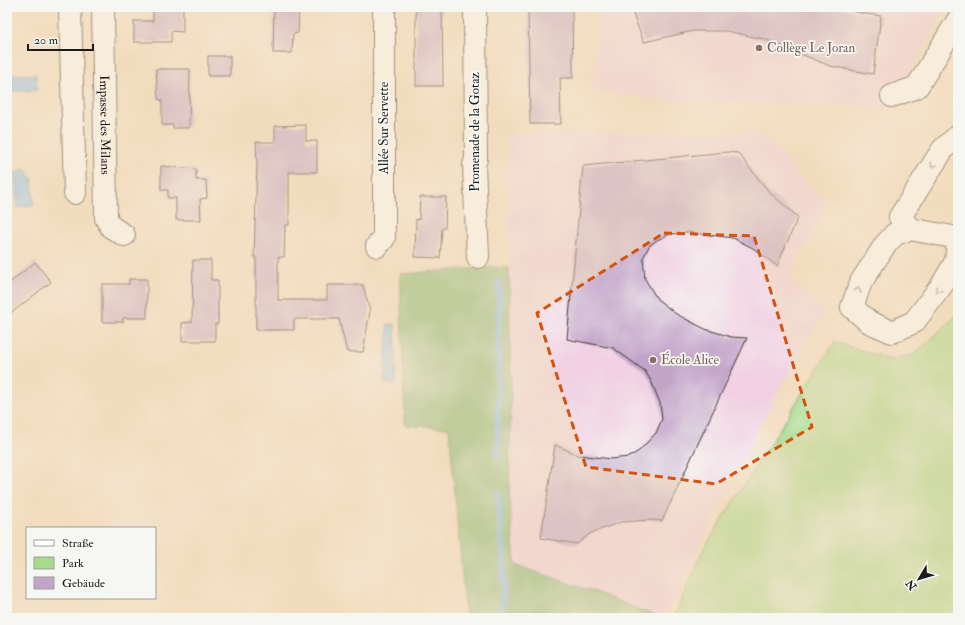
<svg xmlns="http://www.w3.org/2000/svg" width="965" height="625" viewBox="0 0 965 625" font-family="'IM FELL Double Pica',serif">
<rect width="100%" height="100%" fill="#f6f6f2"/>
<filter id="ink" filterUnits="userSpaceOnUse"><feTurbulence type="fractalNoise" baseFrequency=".025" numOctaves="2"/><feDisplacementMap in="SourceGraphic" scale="8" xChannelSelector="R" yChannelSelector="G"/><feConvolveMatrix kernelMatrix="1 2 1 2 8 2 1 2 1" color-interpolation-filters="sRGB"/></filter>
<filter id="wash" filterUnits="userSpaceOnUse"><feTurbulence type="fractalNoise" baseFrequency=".012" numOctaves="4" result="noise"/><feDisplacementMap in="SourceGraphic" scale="16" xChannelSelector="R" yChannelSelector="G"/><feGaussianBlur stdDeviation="0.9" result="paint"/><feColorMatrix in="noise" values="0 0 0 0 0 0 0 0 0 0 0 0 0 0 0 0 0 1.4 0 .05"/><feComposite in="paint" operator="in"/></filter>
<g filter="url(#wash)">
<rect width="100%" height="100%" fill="#f2dcbe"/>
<g fill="#f1d0e2">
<path d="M600,7H946L891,107L671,101L592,90Z"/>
<path d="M507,133H762L798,176L828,202L789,277L825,312L778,390L664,618L515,565L509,492L511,390Z"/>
</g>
<path fill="#a7da89" stroke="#627b52" d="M958,314V618H674L703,550L835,342L890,360L914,355Z"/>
<path fill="#85ba75" stroke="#506b48" d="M492,267L509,268L511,390L509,492L515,565L592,591L661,618H466L449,428L405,425L400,274Z"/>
<g fill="#77b8ec" stroke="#4a6a84">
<path d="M7,72H9L10,75L36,74L37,90L7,92Z"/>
<path d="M20,169L27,170L30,177H32L34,205L17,207L15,174Z"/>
<path d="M388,324H395L396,385L384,383Z"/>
</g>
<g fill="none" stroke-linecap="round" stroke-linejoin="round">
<g stroke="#77b8ec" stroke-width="6">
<path d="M498,457L499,283"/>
<path d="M498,493L504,567L502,618"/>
</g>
</g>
<g id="blocks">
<g fill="#c3a4c9">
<path d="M153,7H183V32L171,31V42H134V21H153Z"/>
<path d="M274,7H299L298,33L293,34L292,53H273Z"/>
<path d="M416,7H442L443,86H416Z"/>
<path d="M528,7H572L573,78H560L561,124H530Z"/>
<path d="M630,7H839L860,13L881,16L873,74L830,66L767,40L727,31H693L644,42Z"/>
<rect x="208" y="56" width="22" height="20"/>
<path d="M156,69H190L189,128H173V125H162V100L158,99Z"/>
<path d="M306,125V141H317V172H289V225H285L284,257H278V300H327V285H363L370,311L363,352H347L339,319H294V330H256V257H254L257,165L256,142H275V126Z"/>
<path d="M727,152L738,153L769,192L798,217L777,266L753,248L733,238L688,232L670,234L657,240L649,246L643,258L645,279L657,299L676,314L705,329L731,337L747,338L662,521L651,520L621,522L591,533L577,544L541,538L555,445L578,455L611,459L629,457L639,451L656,433L662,419L660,403L651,381L645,371L613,348L567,339L583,166Z"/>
<path d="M161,166L196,169V180H206L207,198L200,199L201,220H176V198H168V190H161Z"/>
<path d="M420,197H446L445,228H442L440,258L415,257L416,219L419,220Z"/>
<path d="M193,260H211V280H218V324H215V341H182V323L192,322Z"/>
<path d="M35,262L51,282L7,316V285Z"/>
<path d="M129,279H147V318H123V322H102V284H129Z"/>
</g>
</g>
</g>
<g filter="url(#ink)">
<use href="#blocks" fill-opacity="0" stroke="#3c3934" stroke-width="1"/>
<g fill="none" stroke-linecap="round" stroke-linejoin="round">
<defs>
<g id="minor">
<path d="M70,7L75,193"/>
<path id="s1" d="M103,7L106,218L111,227L124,235"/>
<path d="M475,7L476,159L474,165L478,257"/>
<path d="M892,96L917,87L958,20"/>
<path d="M958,136L943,149L900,217L910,229L958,238"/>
<path d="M910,229L895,234L885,245L861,282L852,307L869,322L892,332L914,322L942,285L956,261L958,242"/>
<path d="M377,246L384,238V7"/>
</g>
</defs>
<use href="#minor" stroke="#3c3934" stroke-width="24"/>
<use href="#minor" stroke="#fff" stroke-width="22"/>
</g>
<defs><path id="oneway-chevron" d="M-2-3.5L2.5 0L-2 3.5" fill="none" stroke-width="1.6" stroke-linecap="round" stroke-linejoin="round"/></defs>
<g stroke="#999">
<use href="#oneway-chevron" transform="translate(933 165) rotate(122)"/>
<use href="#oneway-chevron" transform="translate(858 290) rotate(-71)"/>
<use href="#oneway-chevron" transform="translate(938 290) rotate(127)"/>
</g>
</g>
<path d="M0 0H965V625H0ZM664,233L754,236L812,427L716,484L586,467L537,313Z" fill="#f2dcbe" fill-opacity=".55" fill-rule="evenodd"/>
<path fill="none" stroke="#d4530e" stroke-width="3" stroke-dasharray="8 5" stroke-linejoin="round" d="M664,233L754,236L812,427L716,484L586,467L537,313Z"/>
<g fill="#8d6e63" stroke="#f6f6f2" stroke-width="1.5">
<circle cx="759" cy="48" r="4"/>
<circle cx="653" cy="360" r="4"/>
</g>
<g text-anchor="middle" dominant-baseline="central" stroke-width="3.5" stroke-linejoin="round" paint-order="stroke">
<g font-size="13" fill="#785e54" stroke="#f6f6f2" text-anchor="start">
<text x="767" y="48">Collège Le Joran</text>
<text x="661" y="360">École Alice</text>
</g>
<g font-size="13" fill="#1c1c1c" stroke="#f6f6f2">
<text stroke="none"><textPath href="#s1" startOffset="118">Impasse des Milans</textPath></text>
<text transform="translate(384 128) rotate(-90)">Allée Sur Servette</text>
<text transform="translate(475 132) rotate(-90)">Promenade de la Gotaz</text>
</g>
</g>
<rect width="965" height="625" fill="none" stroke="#f6f6f2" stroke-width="24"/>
<rect x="26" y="527" width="130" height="72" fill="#f6f6f2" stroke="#9f9f9c"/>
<rect x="34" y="540" width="20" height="6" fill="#ffffff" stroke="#9f9f9c"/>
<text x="62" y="547" font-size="12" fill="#1c1c1c">Straße</text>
<rect x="34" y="557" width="20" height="12" fill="#a7da89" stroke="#9f9f9c"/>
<text x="62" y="567" font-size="12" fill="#1c1c1c">Park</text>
<rect x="34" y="577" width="20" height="12" fill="#c3a4c9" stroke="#9f9f9c"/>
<text x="62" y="587" font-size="12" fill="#1c1c1c">Gebäude</text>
<g transform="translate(919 579) rotate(232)" stroke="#f6f6f2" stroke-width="3" paint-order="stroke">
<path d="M0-3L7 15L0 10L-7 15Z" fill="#1c1c1c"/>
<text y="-6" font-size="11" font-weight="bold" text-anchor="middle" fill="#1c1c1c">N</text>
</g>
<path d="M28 44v6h65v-6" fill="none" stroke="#1c1c1c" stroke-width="2"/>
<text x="34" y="44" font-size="12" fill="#1c1c1c" stroke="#f6f6f2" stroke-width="3" paint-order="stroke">20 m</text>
</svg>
